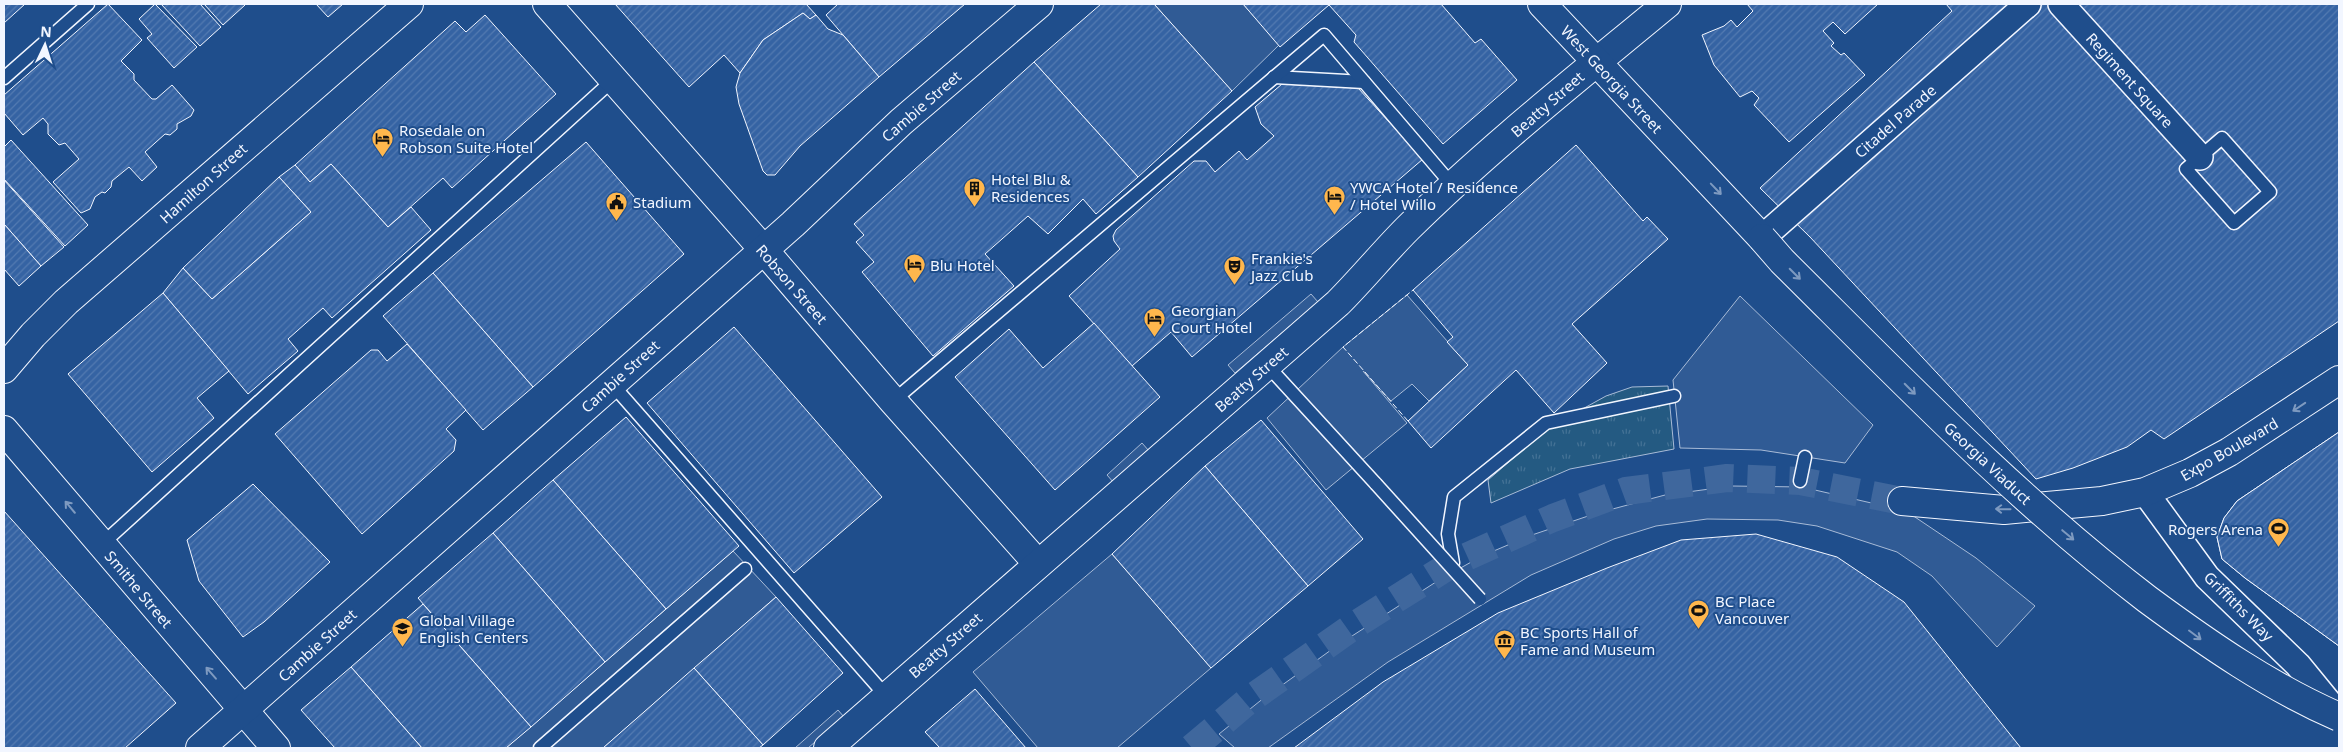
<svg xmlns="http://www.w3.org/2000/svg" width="2343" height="752" viewBox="0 0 2343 752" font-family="'Noto Sans',sans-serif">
<defs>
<pattern id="grass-tufts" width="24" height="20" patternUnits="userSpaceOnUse" patternTransform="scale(1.25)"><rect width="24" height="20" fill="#245a82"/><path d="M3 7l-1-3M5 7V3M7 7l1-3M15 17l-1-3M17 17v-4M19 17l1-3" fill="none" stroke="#447295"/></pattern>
<pattern id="building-hatch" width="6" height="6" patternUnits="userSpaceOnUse" patternTransform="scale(1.25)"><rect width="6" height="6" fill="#3563a3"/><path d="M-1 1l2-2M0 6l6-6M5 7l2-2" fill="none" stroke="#537ab1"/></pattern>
</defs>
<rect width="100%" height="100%" fill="#1f4e8c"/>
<path fill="url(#grass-tufts)" stroke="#a8bbd7" d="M1668,386L1674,449L1570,469L1491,503L1488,480L1548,428L1606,396L1632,387Z"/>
<g fill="#305b95" stroke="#a8bbd7">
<path d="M1154,4H1243L1279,45L1232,91Z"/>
<path d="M1311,294L1318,302L1235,373L1228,365Z"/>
<path d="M1407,295L1468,365L1429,401L1412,384L1391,401L1363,371L1407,423L1326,490L1267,418L1343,347Z"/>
<path d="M1740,296L1873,425L1845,463L1761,450L1680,448L1673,380Z"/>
<path d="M1142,443L1149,451L1114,483L1107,475Z"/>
<path d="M1732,486L1802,487L1906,511L1976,558L2035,606L1997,647L1932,576L1897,552L1817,526L1778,520L1707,519L1656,526L1614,539L1531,575L1388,662L1268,748H1235L1219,734L1260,701L1338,645L1439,580L1482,556L1529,536L1594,514L1665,495Z"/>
<path d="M733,551L776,597L603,748H506Z"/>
<path d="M1112,554L1211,668L1117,748H1038L973,672Z"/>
<path d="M838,710L844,717L808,748H795Z"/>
</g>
<g fill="url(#building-hatch)" stroke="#f2f6ff">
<path d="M4,4H25L4,23Z"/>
<path d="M108,4L142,40L121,61L134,74V80L152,99H156L172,85L194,110L191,116L177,124V129L170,135L165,134L145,152L157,167L142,181L129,167L112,181L111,187L105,193L102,192L95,197L90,209L81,213L53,182L79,159L65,143L59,145L48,134V124L43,118L23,135L4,113V95Z"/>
<path d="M155,4L197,47L174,68L147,38L152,34L139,19Z"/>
<path d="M161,4H200L221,27L200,46Z"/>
<path d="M204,4H243L245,5L223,25Z"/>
<path d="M316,4H343L328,17Z"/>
<path d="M615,4H806L816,15L810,19L803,13L763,40L740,73L724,55L689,87Z"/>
<path d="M838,4H965L879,77L826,15Z"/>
<path d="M1101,4H1154L1232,91L1138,177L1034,62Z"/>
<path d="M1243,4H1441L1475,43L1481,39L1517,80L1443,144L1354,42L1356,35L1329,5L1280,47Z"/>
<path d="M1747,4H1878L1845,34L1833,22L1823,31L1834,43L1831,46L1841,55L1844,53L1865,75L1789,142L1754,105L1759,98L1752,91L1740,97L1714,65L1702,35L1724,26L1731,20L1737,27L1753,11Z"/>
<path d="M1946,4H2339V321L2164,439L2151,430L2127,447L2073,468L2036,479L1810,237L1760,188L1952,11Z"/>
<path d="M803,13L810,19L816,15L828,29L843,35L879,77L800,146L775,175H767L763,171L739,104L736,87L740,73L763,40Z"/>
<path d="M485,15L556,94L452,188L443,178L388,227L331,164L310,182L295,165L455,21L466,32Z"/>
<path d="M1034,62L1138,177L1096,214L1083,199L1048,234L1028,216L985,254L1014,286L933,356L862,272L874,262L856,242L864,235L854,224Z"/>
<path d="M1282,84L1358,88L1423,159L1192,357L1171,332L1132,366L1069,296L1120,249L1114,241L1113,236L1116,230L1194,161H1206L1215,172L1239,151L1247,160L1274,136L1261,124L1255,107Z"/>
<path d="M11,140L88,225L65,246L4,179V147Z"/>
<path d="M586,142L684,254L533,387L433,273Z"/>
<path d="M1576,145L1643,221L1647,217L1668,239L1572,324L1607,363L1554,413L1516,370L1431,448L1408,421L1468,365L1447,342L1453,337L1413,290Z"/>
<path d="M331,164L388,227L411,207L431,230L332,318L323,308L288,339L298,351L248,394L163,293L183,268L212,299L311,212L279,177L295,165L310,182Z"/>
<path d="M279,177L311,212L212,299L183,268Z"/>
<path d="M4,180L64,247L41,266L4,224Z"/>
<path d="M4,224L41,266L19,286L4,269Z"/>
<path d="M433,273L533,387L483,430L383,316Z"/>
<path d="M163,293L229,371L197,398L214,418L152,472L68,374Z"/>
<path d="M1094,323L1160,397L1055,490L955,377L1009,329L1043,368Z"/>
<path d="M734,327L882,497L794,573L647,403Z"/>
<path d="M407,344L466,410L446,429L456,440L454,451L362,534L275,434L371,350H378L387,361Z"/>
<path d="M626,417L739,546L666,609L553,480Z"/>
<path d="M1261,420L1363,539L1308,586L1205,466Z"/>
<path d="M2339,432V646L2245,578L2222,559L2217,537L2224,518L2237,501Z"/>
<path d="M2339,432V646L2245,578L2222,559L2217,537L2224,518L2237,501Z"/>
<path d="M1205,466L1308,586L1211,668L1112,554Z"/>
<path d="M553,480L666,609L605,662L493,533Z"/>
<path d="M253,484L330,562L264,622L243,637L199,581L187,540Z"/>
<path d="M4,511L176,703L125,748H4Z"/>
<path d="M493,533L605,662L531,727L418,598Z"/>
<path d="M1756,534L1837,557L1904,602L2021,748H1294L1383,682L1498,613L1607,568L1681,540Z"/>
<path d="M776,597L843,673L763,745L694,668Z"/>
<path d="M423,604L531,727L506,748H422L351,667Z"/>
<path d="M351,667L422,748H335L301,710Z"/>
<path d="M694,668L763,745L759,748H603Z"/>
<path d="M975,689L1026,748H940L925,732Z"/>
</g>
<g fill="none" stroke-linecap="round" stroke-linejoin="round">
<path stroke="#3f679d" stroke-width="28" stroke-dasharray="28 14" stroke-linecap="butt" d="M1192,748L1249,700L1355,625L1453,563L1553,518L1626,491L1727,478L1800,481L1902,501"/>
<defs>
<g id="service">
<path d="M1274,77L1364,82"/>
<path d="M4,78L88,4"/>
<path d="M2222,138L2270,192L2234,223L2186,169Z"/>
<path d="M1267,365L1376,484"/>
<path d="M611,383L887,697"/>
<path d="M893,401L1324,35L1453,186"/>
<path d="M1800,481L1805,457"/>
<path d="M101,545L613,80"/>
<path d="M1453,563L1448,534L1454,497L1546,423L1674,396"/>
<path d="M540,748L745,569"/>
</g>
<g id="minor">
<path d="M2061,4L2200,157"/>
<path d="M1762,238L2028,4"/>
<path d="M2145,492L2207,577L2298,665L2339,715"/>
</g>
<g id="tertiary">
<path d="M547,4L763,249L893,401L1038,564"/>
<path d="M4,369L33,335L66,302L409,4"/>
<path d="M828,748L1338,303C1362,279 1384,252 1408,228C1489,148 1579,77 1667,4"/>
</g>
<g id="secondary">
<path d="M4,430L276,748"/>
<path d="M1902,501L2004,510L2102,501L2145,492L2190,473L2229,452L2339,380"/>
<path d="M200,748L793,224L901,122L1039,4"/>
</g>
<path id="primary" d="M1542,4L1762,238"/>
</defs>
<use href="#service" stroke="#f2f6ff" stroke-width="15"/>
<use href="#minor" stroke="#f2f6ff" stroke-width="28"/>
<use href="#tertiary" stroke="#f2f6ff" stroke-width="30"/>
<use href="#secondary" stroke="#f2f6ff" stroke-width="30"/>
<use href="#primary" stroke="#f2f6ff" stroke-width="30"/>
<use href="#service" stroke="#1f4e8c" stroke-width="12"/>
<use href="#minor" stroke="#1f4e8c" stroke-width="25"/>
<use href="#tertiary" stroke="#1f4e8c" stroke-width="28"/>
<use href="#secondary" stroke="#1f4e8c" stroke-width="28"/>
<use href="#primary" stroke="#1f4e8c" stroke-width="28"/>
<defs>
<path id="service-bridge" d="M1376,484L1480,599"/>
<path id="primary-bridge" d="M1762,238L1782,261C1900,378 2015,498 2147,599C2208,644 2270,687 2339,717"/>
</defs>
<use href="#service-bridge" stroke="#f2f6ff" stroke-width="15" stroke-linecap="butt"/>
<use href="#primary-bridge" stroke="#f2f6ff" stroke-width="30" stroke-linecap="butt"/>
<use href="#service-bridge" stroke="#1f4e8c" stroke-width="12"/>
<use href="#primary-bridge" stroke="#1f4e8c" stroke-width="28"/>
<path stroke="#f2f6ff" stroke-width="1" stroke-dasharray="6 2.5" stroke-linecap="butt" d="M1408,421L1343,347L1413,290"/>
</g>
<defs><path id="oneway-shaft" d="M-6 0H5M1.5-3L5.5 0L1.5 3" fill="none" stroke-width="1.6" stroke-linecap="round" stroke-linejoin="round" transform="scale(1.25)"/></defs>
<g stroke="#7e9ac0">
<use href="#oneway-shaft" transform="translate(1716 189) rotate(46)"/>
<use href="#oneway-shaft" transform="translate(1795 274) rotate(45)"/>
<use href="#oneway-shaft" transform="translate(1910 389) rotate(45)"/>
<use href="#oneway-shaft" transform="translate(2299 407) rotate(146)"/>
<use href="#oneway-shaft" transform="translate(70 507) rotate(-130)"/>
<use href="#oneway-shaft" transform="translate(2003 509) rotate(-179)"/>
<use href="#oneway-shaft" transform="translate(2068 535) rotate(40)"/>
<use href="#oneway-shaft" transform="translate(2195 635) rotate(37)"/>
<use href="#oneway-shaft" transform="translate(211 673) rotate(-131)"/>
</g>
<defs>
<symbol id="hotel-pin" viewBox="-11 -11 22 30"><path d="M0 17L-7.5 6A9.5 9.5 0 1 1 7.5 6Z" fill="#ffb74d" stroke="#1f4e8c"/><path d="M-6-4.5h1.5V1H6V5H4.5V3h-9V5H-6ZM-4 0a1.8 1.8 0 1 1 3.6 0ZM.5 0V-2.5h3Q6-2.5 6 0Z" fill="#111"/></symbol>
<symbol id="building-pin" viewBox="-11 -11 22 30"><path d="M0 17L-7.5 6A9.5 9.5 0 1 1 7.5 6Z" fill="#ffb74d" stroke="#1f4e8c"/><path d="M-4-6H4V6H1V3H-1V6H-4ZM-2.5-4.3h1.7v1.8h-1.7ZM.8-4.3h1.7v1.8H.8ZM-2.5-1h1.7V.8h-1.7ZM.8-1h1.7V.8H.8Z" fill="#111"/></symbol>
<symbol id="civic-pin" viewBox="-11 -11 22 30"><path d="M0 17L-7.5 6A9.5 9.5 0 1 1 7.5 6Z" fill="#ffb74d" stroke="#1f4e8c"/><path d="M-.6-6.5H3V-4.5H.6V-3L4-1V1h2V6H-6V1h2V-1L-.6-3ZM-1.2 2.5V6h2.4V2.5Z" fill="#111"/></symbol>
<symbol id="theatre-pin" viewBox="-11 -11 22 30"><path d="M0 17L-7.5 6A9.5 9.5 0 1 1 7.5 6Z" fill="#ffb74d" stroke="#1f4e8c"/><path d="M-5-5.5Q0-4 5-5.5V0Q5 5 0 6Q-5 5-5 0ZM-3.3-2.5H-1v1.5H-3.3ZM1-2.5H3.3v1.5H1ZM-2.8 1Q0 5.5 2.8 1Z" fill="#111"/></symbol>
<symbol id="stadium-pin" viewBox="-11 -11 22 30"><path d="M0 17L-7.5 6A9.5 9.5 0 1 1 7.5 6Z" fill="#ffb74d" stroke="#1f4e8c"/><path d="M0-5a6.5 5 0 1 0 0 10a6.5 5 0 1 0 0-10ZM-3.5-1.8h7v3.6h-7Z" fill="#111"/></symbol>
<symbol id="school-pin" viewBox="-11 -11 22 30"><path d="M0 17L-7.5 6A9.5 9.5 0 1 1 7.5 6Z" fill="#ffb74d" stroke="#1f4e8c"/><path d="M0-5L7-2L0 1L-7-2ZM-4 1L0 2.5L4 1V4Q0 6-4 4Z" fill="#111"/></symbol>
<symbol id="museum-pin" viewBox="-11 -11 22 30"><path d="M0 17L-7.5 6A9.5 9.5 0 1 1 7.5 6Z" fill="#ffb74d" stroke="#1f4e8c"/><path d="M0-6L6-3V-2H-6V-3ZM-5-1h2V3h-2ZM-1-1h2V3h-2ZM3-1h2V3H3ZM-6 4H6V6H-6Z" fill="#111"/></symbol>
</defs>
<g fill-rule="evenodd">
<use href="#hotel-pin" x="370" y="126" width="25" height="34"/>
<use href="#building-pin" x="962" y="176" width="25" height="34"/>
<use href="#hotel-pin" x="1322" y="184" width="25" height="34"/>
<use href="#civic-pin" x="604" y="190" width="25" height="34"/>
<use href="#hotel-pin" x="902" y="252" width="25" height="34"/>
<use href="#theatre-pin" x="1222" y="254" width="25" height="34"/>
<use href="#hotel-pin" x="1142" y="306" width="25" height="34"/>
<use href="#stadium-pin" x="2266" y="516" width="25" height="34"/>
<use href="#stadium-pin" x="1686" y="598" width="25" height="34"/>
<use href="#school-pin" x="390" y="616" width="25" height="34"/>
<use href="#museum-pin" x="1492" y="628" width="25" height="34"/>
</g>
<g text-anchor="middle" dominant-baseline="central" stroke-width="4" stroke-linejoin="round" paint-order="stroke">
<g font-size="15" fill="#f2f6ff" stroke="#1f4e8c">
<text transform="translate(1612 79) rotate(47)">West Georgia Street</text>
<text transform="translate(2130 80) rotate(48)">Regiment Square</text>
<text transform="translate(1547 104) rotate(-41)">Beatty Street</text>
<text transform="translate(921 106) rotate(-41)">Cambie Street</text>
<text transform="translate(1895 121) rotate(-41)">Citadel Parade</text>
<text transform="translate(203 183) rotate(-42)">Hamilton Street</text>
<text transform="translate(792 284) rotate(49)">Robson Street</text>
<text transform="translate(620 376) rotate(-42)">Cambie Street</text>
<text transform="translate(1251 379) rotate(-41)">Beatty Street</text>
<text transform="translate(2229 449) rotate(-30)">Expo Boulevard</text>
<text transform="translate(1988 463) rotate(43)">Georgia Viaduct</text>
<text transform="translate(139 589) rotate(50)">Smithe Street</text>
<text transform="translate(2239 606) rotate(45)">Griffiths Way</text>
<text transform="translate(317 645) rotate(-42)">Cambie Street</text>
<text transform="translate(945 645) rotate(-41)">Beatty Street</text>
</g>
<g font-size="15" fill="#f2f6ff" stroke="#1f4e8c" text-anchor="start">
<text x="399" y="130">Rosedale on<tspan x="399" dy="17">Robson Suite Hotel</tspan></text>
<text x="991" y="179">Hotel Blu &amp;<tspan x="991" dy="17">Residences</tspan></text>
<text x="1350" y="187">YWCA Hotel / Residence<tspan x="1350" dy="17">/ Hotel Willo</tspan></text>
<text x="633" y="202">Stadium</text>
<text x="1251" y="258">Frankie's<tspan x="1251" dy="17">Jazz Club</tspan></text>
<text x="930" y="265">Blu Hotel</text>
<text x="1171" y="310">Georgian<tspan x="1171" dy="17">Court Hotel</tspan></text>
<text x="2263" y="529" text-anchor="end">Rogers Arena</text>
<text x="1715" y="601">BC Place<tspan x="1715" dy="17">Vancouver</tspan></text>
<text x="419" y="620">Global Village<tspan x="419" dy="17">English Centers</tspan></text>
<text x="1520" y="632">BC Sports Hall of<tspan x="1520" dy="17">Fame and Museum</tspan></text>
</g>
</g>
<rect width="2343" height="752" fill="none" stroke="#f2f6ff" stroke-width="10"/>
<g transform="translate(45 45) rotate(4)" stroke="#1f4e8c" stroke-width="4" paint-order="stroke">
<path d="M0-4L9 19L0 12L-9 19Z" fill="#f2f6ff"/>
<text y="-8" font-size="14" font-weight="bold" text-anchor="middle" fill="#f2f6ff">N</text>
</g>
</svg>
